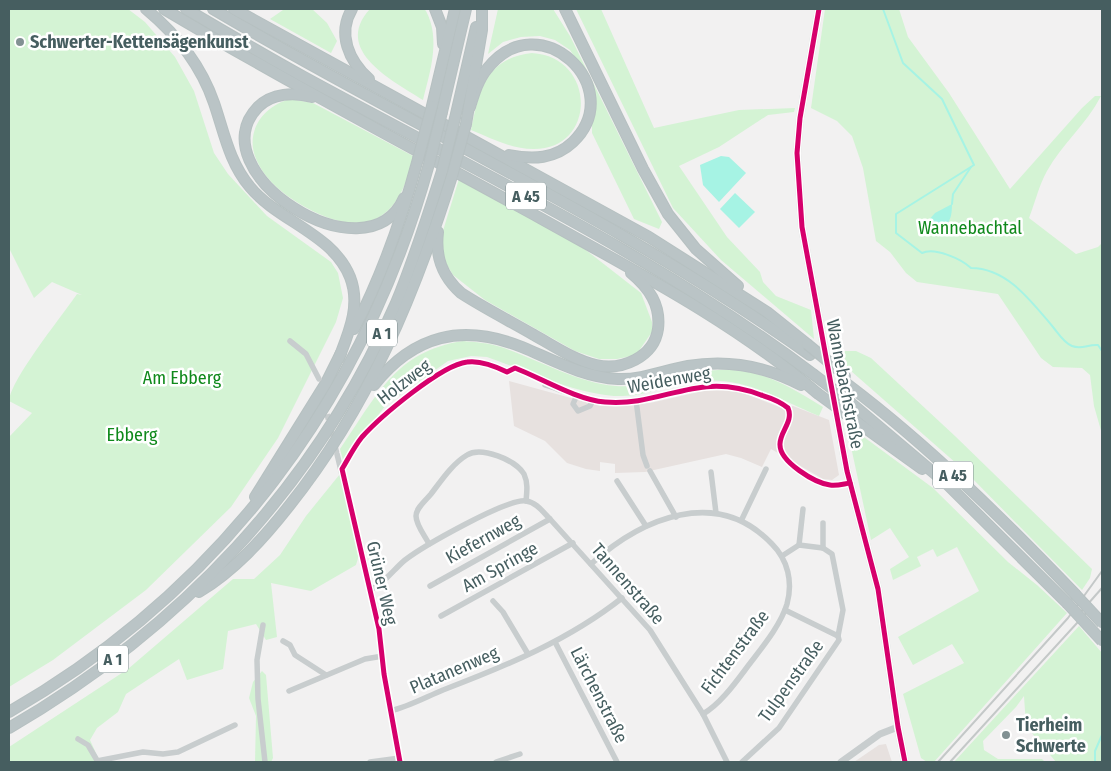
<svg xmlns="http://www.w3.org/2000/svg" width="1111" height="771" viewBox="0 0 1111 771" font-family="'Fira Sans Condensed',sans-serif">
<rect width="100%" height="100%" fill="#f2f1f1"/>
<g fill="#e7e1df">
<path d="M509,381L600,406H619L650,403L703,391L723,390L743,393L782,408L793,406L829,420L839,475L832,480L823,479L771,449L762,467L741,458L726,454L645,472L615,473V464L600,462V471L586,469L567,463L545,441L514,426Z"/>
<path d="M886,744L892,762H854L879,745Z"/>
</g>
<g fill="#d4f3d4">
<path d="M9,9H128L145,22L175,57L194,91L214,153L228,174L267,216L331,262L338,273L343,298L336,322L278,438L231,507L146,590L53,660L9,687V437L32,413L9,401C11,379 62,316 77,294L82,295L52,282L34,298L9,248Z"/>
<path d="M312,9L327,23L337,41L331,53L270,19L283,10Z"/>
<path d="M370,9H424L426,11C441,39 430,72 423,100C393,81 332,50 370,9Z"/>
<path d="M498,9H553L570,36L662,222L659,229L634,219L592,133V91L586,74L570,50L555,40L540,36L521,37L503,42L488,54Z"/>
<path d="M576,9H601L654,128L739,110L795,108L794,112L768,115L719,147L679,166L727,237L760,272L763,282L776,296L811,310L814,339L721,260L673,208Z"/>
<path d="M825,9H899L908,37L949,93L1010,189L1082,108L1095,96H1101C1086,125 1062,144 1047,171C1039,185 1035,203 1029,218L1076,254L1098,247L1102,243V434L1094,406L1090,375L1082,368L1053,367L1041,358L998,294L917,282L906,273L890,252L876,241L863,168L852,136L837,121L811,108Z"/>
<path d="M532,53C597,57 597,150 533,149C511,149 491,138 471,130C479,91 486,58 532,53Z"/>
<path d="M290,99L313,103L413,156C400,222 364,240 305,207C287,197 267,182 258,163C243,135 261,107 290,99Z"/>
<path d="M459,179L582,247L641,293L652,322V332L636,355L617,359H599L575,351L485,300L453,275L443,258L441,237Z"/>
<path d="M463,341C475,342 489,343 501,347C540,360 574,382 616,386C637,388 659,381 680,376C742,361 770,374 823,407L819,416C775,398 748,377 697,381C672,383 648,396 622,396C583,397 525,370 487,357L471,356L448,361L386,405L343,460L340,449C376,397 395,351 463,341Z"/>
<path d="M841,351H856L871,358L955,436L1092,569L1090,578L1082,590L965,471L851,371L841,359Z"/>
<path d="M849,426L933,488L1008,562L1037,585L1067,613L934,762H927L921,758L903,694L964,663L952,644L913,665L898,637L979,591L957,547L937,557L933,549L917,557L921,566L893,580L890,569L909,557L890,528L871,540L850,442Z"/>
<path d="M340,474L359,555L356,565L311,591L271,583L277,637L266,640L256,624L228,631L223,669L187,680L179,659L126,694L118,712L97,728L90,740L100,762H9V747L128,669L233,579H254L280,555L306,516Z"/>
<path d="M1079,626L1102,653V762H1056L1026,726L1024,696L1016,707L983,741L984,750L998,759H1042L1045,762H954Z"/>
<path d="M262,671L266,675L273,758L271,762H255L256,716L249,698L253,682Z"/>
</g>
<g fill="#a6f3e4">
<path d="M721,156L729,157L746,173L719,202L703,185L700,165Z"/>
<path d="M735,193L755,212L739,228L720,209Z"/>
<path d="M952,204C952,221 948,226 933,234L928,228V221L935,213Z"/>
</g>
<g fill="none" stroke-linecap="round" stroke-linejoin="round">
<g stroke="#a6f3e4" stroke-width="2">
<path d="M883,9L903,63L942,99L974,165L896,214V233L922,253C935,247 961,259 971,268C1007,268 1031,301 1053,327C1058,333 1064,343 1072,346C1082,350 1088,344 1098,345L1102,351"/>
<path d="M952,204L953,194L971,167"/>
<path d="M1095,762V751L1102,735"/>
</g>
<path stroke="#c7cccd" stroke-width="5.5" stroke-dasharray="5.5 3" stroke-linecap="butt" d="M325,406L337,454"/>
<defs>
<g id="motorway">
<path d="M146,9C176,34 201,65 214,103C224,132 229,162 250,187C278,221 333,234 350,277C361,305 349,332 339,358"/>
<path d="M164,9C287,82 414,149 540,218C635,271 734,322 817,393"/>
<path d="M186,9C225,32 264,55 304,77C476,171 656,256 813,374"/>
<path d="M213,9C411,126 622,221 810,355"/>
<path d="M234,9L649,237L767,312L807,344"/>
<path d="M352,9C337,34 349,61 369,79"/>
<path d="M435,9L442,27L443,44"/>
<path d="M565,9L643,169L668,214L696,249L738,286"/>
<path d="M312,97C294,92 272,93 258,107C196,171 367,282 404,198"/>
<path d="M432,106L455,9"/>
<path d="M470,107C474,94 478,80 487,69C539,2 629,88 573,142C555,159 533,160 509,155"/>
<path d="M442,112L466,9"/>
<path d="M455,118L476,27"/>
<path d="M466,124L482,30V9"/>
<path d="M438,232C435,257 442,276 461,293C484,308 510,321 534,335C554,346 574,360 596,365C622,371 654,357 658,329C661,305 649,288 631,273"/>
<path d="M354,329C383,274 402,218 418,159"/>
<path d="M847,384C929,446 1004,520 1075,594"/>
<path d="M374,385C414,335 462,323 522,347C553,360 583,377 618,379C642,380 665,370 688,366C729,359 765,366 801,385"/>
<path d="M851,403L947,484L1067,603"/>
<path d="M854,420L922,469"/>
<path d="M255,497L326,383L341,353"/>
<path d="M199,592C235,570 263,539 289,506C368,407 414,297 452,176"/>
<path d="M9,712C221,590 364,399 429,164"/>
<path d="M9,728C180,629 316,486 396,303C414,260 428,215 442,171"/>
</g>
</defs>
<use href="#motorway" stroke="#b6c0c1" stroke-width="12"/>
<g stroke="#c8cdce" stroke-width="5.5">
<path d="M290,341L306,354L319,379"/>
<path d="M545,385C567,392 592,403 616,402C672,400 704,372 763,395C772,399 783,402 789,410C792,423 781,431 780,443C778,461 815,483 830,485C837,486 843,484 850,483"/>
<path d="M577,395L573,404L578,411L590,406L593,400"/>
<path d="M636,400L643,455L647,466"/>
<path d="M337,454L379,629L384,674L400,762"/>
<path d="M342,469C348,459 354,447 362,437C380,417 441,365 467,362C481,360 495,366 507,372"/>
<path d="M650,471L676,517"/>
<path d="M711,472L716,513"/>
<path d="M617,481L646,526"/>
<path d="M742,519L766,469"/>
<path d="M429,544C425,536 416,525 416,516C416,508 426,500 431,494C441,481 452,464 467,455C481,446 516,460 524,474C528,483 527,491 526,501"/>
<path d="M799,545L803,509"/>
<path d="M823,548V523"/>
<path d="M782,556L799,545L823,548L832,554L843,610L838,636"/>
<path d="M591,564C642,518 717,486 772,544C788,560 793,582 787,604C781,624 764,645 751,662C738,679 722,703 703,714"/>
<path d="M430,586L550,519"/>
<path d="M370,590C383,585 394,569 405,560C422,547 507,498 526,501C536,502 543,512 550,519L650,630L703,714L727,762"/>
<path d="M493,601L503,612L528,654"/>
<path d="M441,616L573,543"/>
<path d="M263,625L257,660L258,699L265,762"/>
<path d="M283,641L290,645L295,655L326,675"/>
<path d="M555,642L617,762"/>
<path d="M289,691L365,659L383,656"/>
<path d="M390,711C408,707 426,697 443,690C506,666 569,640 622,598"/>
<path d="M78,739L88,745L98,762"/>
<path d="M97,761L143,752L163,754L178,752L235,725"/>
<path d="M370,762L400,758"/>
<path d="M496,762L520,754"/>
<path d="M742,762L779,728L839,640L838,636L785,610"/>
</g>
<path stroke="#c8cdce" stroke-width="7" d="M841,762L880,734L898,727"/>
<path stroke="#c8cecf" stroke-width="8" d="M819,9L800,118L797,153L802,227L847,471L878,589L898,727L905,762"/>
<use href="#motorway" stroke="#bac4c6" stroke-width="10"/>
<g stroke="#c4c8c8" stroke-width="2">
<path d="M1079,614L1102,588"/>
<path d="M938,762L1068,618L1102,571"/>
<path d="M950,762L1088,611"/>
</g>
<defs>
<g id="motorway-bridge">
<path d="M418,159L432,106"/>
<path d="M429,164L442,112"/>
<path d="M442,171L455,118"/>
<path d="M452,176L466,124"/>
<path d="M807,344L846,376"/>
<path d="M813,374L851,403"/>
<path d="M817,393L854,420"/>
<path d="M1075,594L1102,623"/>
<path d="M1067,603L1102,641"/>
</g>
</defs>
<use href="#motorway-bridge" stroke="#b6c0c1" stroke-width="12" stroke-linecap="butt"/>
<use href="#motorway-bridge" stroke="#bac4c6" stroke-width="10"/>
<defs>
<g id="cycleway">
<path d="M819,9L800,118L797,153L802,227L847,471L878,589L898,727L905,762"/>
<path d="M400,762L384,674L379,629L342,469C348,459 354,447 362,437C380,417 441,365 467,362C481,360 495,366 507,372L515,368C541,378 577,400 605,402C663,407 697,370 761,395C771,398 781,402 788,408C794,422 779,432 780,445C780,462 815,483 830,485C837,486 843,484 850,483"/>
</g>
</defs>
<use href="#cycleway" stroke="#fff" stroke-width="8"/>
<use href="#cycleway" stroke="#d6006c" stroke-width="5"/>
</g>
<g fill="#829193" stroke="#fff" stroke-width="2">
<circle cx="20" cy="42" r="5"/>
<circle cx="1006" cy="735" r="5"/>
</g>
<g text-anchor="middle" dominant-baseline="central" stroke-width="5" stroke-linejoin="round" paint-order="stroke">
<g fill="#fff" stroke="#7e8e90" stroke-width="1">
<rect x="506" y="182.5" width="40" height="27" rx="4"/>
<rect x="367" y="319.5" width="30" height="27" rx="4"/>
<rect x="933" y="461.5" width="40" height="27" rx="4"/>
<rect x="98" y="645.5" width="30" height="27" rx="4"/>
</g>
<g font-size="16" font-weight="bold" fill="#465e60">
<text x="526" y="196">A 45</text>
<text x="382" y="333">A 1</text>
<text x="953" y="475">A 45</text>
<text x="113" y="659">A 1</text>
</g>
<g font-size="18" font-weight="bold" fill="#465e60" stroke="#fff" text-anchor="start">
<text x="30" y="42">Schwerter-Kettensägenkunst</text>
<text x="1016" y="725">Tierheim<tspan x="1016" dy="21">Schwerte</tspan></text>
</g>
<g font-size="18" fill="#0f891b" stroke="#fff">
<text x="970" y="228">Wannebachtal</text>
<text x="182" y="378">Am Ebberg</text>
<text x="132" y="435">Ebberg</text>
</g>
<g font-size="18" fill="#465e60" stroke="#fff">
<text transform="translate(669 380) rotate(-10)">Weidenweg</text>
<text transform="translate(404 382) rotate(-37)">Holzweg</text>
<text transform="translate(845 384) rotate(79)">Wannebachstraße</text>
<text transform="translate(483 539) rotate(-29)">Kiefernweg</text>
<text transform="translate(500 567) rotate(-29)">Am Springe</text>
<text transform="translate(382 583) rotate(77)">Grüner Weg</text>
<text transform="translate(628 584) rotate(49)">Tannenstraße</text>
<text transform="translate(735 652) rotate(-53)">Fichtenstraße</text>
<text transform="translate(454 670) rotate(-23)">Platanenweg</text>
<text transform="translate(791 681) rotate(-54)">Tulpenstraße</text>
<text transform="translate(599 695) rotate(63)">Lärchenstraße</text>
</g>
</g>
<rect width="1111" height="771" fill="none" stroke="#465e60" stroke-width="20"/>
</svg>
